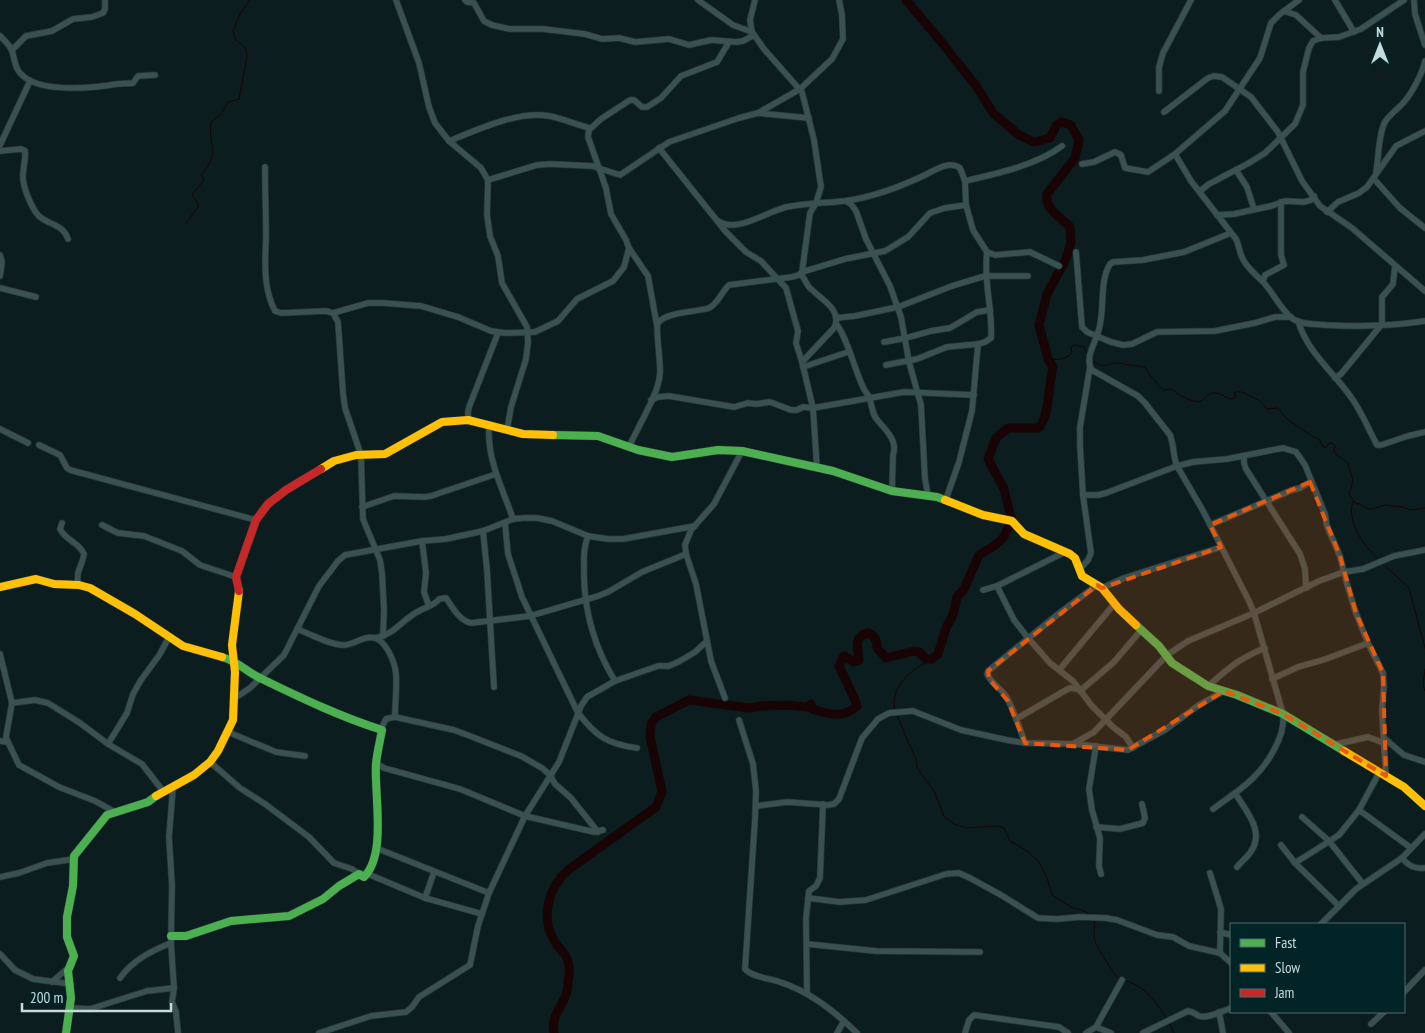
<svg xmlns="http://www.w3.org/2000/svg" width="1425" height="1033" viewBox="0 0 1425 1033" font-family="'PT Sans Narrow',sans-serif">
<rect width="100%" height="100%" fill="#0b1d1e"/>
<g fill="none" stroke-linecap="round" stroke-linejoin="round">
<g stroke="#180404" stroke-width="1">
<path d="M186,223L198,207V203L192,195L204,180L201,175C221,153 208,147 211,122L220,115L228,102L239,99L247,57L246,48L235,39L233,31L240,14L250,0"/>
<path d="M1048,359C1058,360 1065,360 1072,353L1071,347L1074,345L1084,347L1087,353"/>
<path d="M1092,361L1102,366L1117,363L1144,367L1147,369L1149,375C1156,379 1157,386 1163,390L1172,389C1176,394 1194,404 1201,401C1206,399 1208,392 1215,393C1220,393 1225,397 1230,399L1235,398V392C1245,390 1250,398 1259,400L1267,409L1278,408C1281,411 1283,415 1286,418C1289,421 1316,439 1319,439L1323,447H1327L1329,443H1332L1335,446L1334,451L1336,454L1348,463L1353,481L1349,494L1356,504H1360L1366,508L1371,509L1385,505L1403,507L1410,510L1425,508"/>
<path d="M1353,501C1346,524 1364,545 1379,560"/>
<path d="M1382,563L1409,588L1425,648"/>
<path d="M1425,669L1423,685L1425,691"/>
<path d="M895,711C889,686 912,669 932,659"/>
<path d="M896,714L916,759L917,768L934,791L944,816L954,824L967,828L997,826L1004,828L1010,841L1027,851L1039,862L1047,878L1052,895L1073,908L1082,910L1091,915"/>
<path d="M1094,920C1095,927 1093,934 1095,941C1097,947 1114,975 1119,979"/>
<path d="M1125,981C1145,985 1156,1003 1167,1019"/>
<path d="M1169,1023L1174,1033"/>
</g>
<path stroke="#180404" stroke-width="9" d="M554,1033C550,1011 568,1004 568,983C569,977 570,966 568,961C566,953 559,949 555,942C540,918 548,888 568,870L656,807L662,792L650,736L651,724L656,717L689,700L749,708L762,706L787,705L807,707L811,704L812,709C828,714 843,719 857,706L855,700L839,666L843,657L845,656L853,662L859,660C858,649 853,636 868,633C875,636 877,640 877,648L886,658L914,651L919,652L926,659H932L938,654L946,628L953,615L957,597L964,589L979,555L994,546L1003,538L1012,521L1004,489L988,459L996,438L1008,428H1038C1049,421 1049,381 1053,367L1048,359L1039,325L1047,294L1065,261L1071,243L1070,227C1061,217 1044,209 1047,194L1075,158L1079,140L1071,125L1061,122L1056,126L1050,138L1034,142L1019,135L993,113L977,87L939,39L906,0"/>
<defs>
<g id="street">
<path d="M396,0L419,63L429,107L435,123L449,141L481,168L488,180L487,215L490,236L498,256L502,283L527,327L528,342L526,359L511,407L507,430"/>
<path d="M465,0L467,2L474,3L484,21L492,25L510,29H543L585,34L602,39L619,38L635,42L669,39L689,45L711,40L736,42L743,41L754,35"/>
<path d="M698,0L733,25L752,32"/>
<path d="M1335,0L1354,32"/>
<path d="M1414,0L1415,14L1425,45"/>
<path d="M1284,11L1296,15L1321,38"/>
<path d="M0,36C4,40 10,45 12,51C15,59 14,66 20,73C38,94 93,88 117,84C122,83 127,84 133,83L138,76L155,75"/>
<path d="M12,50L26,36L52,31L73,19L92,17L103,13L105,9V0"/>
<path d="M1159,91V67L1163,53L1191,0"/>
<path d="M1164,112L1208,78L1214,76L1222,77L1251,97L1278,132L1302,181L1320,206L1352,228L1425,291"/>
<path d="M758,113L809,118"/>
<path d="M449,141C477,130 519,110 549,116C562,118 576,125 590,128"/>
<path d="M0,145L30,81"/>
<path d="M659,148L726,232L746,252L761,261L786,288L798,331L796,343L802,362"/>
<path d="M0,151L21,149L25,151C26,159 23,167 23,175C22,185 31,207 38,215C45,224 63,223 68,239"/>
<path d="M1175,154L1191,181L1236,239C1239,245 1239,251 1242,257C1246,268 1257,275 1264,283C1274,294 1281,310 1293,319C1302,325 1315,324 1326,325C1360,327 1392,326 1425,321"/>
<path d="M1082,164L1094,162L1115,152L1121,155L1125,168L1148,172L1175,154L1225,111L1260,58L1271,23L1280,14L1299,0"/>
<path d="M265,167C265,190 266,214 266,238C265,261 263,289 275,311L281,313L326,311L333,313L338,322L343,393L345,408L361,455L363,519L380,560L382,573L384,610L383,636"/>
<path d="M1236,170L1247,187L1254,209"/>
<path d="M1376,172C1379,157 1378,135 1385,122C1390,114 1398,109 1404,102C1412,93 1423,72 1425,61"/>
<path d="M1374,179L1400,208L1425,228"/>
<path d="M488,180L537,165L550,164L592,166L620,175L669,142L739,118L758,113L800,89L832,59L843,39L842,15L839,0"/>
<path d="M965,181C996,174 1037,165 1062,146"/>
<path d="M1200,191L1209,184L1249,163L1265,153L1295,124L1303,105V72L1309,48L1313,41L1321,38L1339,37L1361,29L1404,0"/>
<path d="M846,201L851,204L856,211L866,239L890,286L901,317L909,362L921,405L925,479L928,495"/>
<path d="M1327,212L1338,202L1359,193L1367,187L1396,146L1425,131"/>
<path d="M1217,215L1234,214L1271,206L1285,201L1304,202L1311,200L1314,196"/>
<path d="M718,221C737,234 767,211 787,207C806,203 826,203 845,201C873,197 900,187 925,175C935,170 949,160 960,168L965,181L966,205L973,230L987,252L995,255L1030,252L1059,266"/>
<path d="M629,248L648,276L657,326"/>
<path d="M1076,252L1082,327L1087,332L1111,342L1123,345L1132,344L1157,332L1215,331L1255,323L1275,317H1291"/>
<path d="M0,255L2,262L0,276"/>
<path d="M802,272L845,259L885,251L908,237L930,213L945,208L966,205"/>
<path d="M801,274C804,278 806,283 809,287C819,298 844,310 834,328L802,362L813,408L817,468"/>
<path d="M1263,281L1265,275L1284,265L1281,255V202"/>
<path d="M0,288L36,297"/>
<path d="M333,313L368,303H383L421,306L458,317L491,331L505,333L535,332L558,321L577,299L613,281L624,267L629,248L626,240L611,214L606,188L588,137L589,130L601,119L630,100H634L642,107H647L661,98L681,76L717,62L729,42"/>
<path d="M836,318L855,316L898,307L952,286L985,276H1028"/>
<path d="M1298,321C1308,354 1335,373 1353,400C1363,415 1369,430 1377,445H1381L1408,436L1425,432"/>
<path d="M836,324C845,332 856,373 863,387C864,391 868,394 869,397C873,407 871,414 879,422C887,431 898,442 893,455L892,491"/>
<path d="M884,342L906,338L931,331L950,328L977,312L990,310"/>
<path d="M886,365L917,359L947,347L978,344L985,342L991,338C993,309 983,281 987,252"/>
<path d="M803,367L848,352"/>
<path d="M1335,378L1341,374L1382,324V297L1393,284L1395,266"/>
<path d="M651,400L658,397L669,396L734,407L748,403L756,404L770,402L791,410H797L803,407L813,408L904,392L974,395"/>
<path d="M468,420V412L469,407L498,333"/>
<path d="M489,425C487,461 502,486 513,519"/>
<path d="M0,429L28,443"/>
<path d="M39,445L60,455L67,468L70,470L256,520"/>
<path d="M629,447C638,426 659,394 660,373C661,363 655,327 658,323C665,312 697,312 709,308C718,304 722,291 729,285L792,277L799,275L802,272L810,213L816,203L821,187L814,140L802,92L764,49L752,32L750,20L755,0"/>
<path d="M1244,456V463L1246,469L1300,554L1305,569L1306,588"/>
<path d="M1083,495H1098L1106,493L1177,466L1193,462L1227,459L1283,448L1296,452L1305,465L1325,514L1327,526L1340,556L1347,584L1356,613L1368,643L1383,673L1384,686L1382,711L1386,776"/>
<path d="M946,499L959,462L972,411L978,344"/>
<path d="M362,507L394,496L425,497L431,496L496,474"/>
<path d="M62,523L60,529C66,541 79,542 84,554C83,565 74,573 79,585"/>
<path d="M505,523L508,554L522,597L578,713C596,736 607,744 637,748"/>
<path d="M102,525L118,533L144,536L182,551L200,565L236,577"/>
<path d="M1210,525L1292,490L1300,488L1310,482"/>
<path d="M483,531L487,570L494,687"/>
<path d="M588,536C583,549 584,560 584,574C584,611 595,649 615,681"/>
<path d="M422,541L426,573L424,592L429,606"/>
<path d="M1079,570L1088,560L1091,553L1083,495L1080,445V427L1090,367"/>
<path d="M997,586L1014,620L1028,638L1050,663L1073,681L1092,706L1113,727L1126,737L1133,748"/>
<path d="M1102,588L1124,578L1221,547"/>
<path d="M983,590L997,586L1065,552"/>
<path d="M297,629C310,634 332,646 345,645C356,644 364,635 375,638C387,642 395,663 396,674C397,688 395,703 395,717"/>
<path d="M376,638C397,633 401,620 419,611C426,607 434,606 439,599L446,598C453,608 459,620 471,623L530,616L598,596L608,592L642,572L686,554"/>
<path d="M0,654L12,703L6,737L8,742L19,765L59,787L95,801L115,812"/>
<path d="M1060,669L1115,603"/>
<path d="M1272,679L1298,667L1326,659L1368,643"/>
<path d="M1208,686C1229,668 1238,659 1265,648"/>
<path d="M1080,691L1114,662L1142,629"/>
<path d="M235,698L250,688L284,655L319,586L338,561L345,555L422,541L446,539L483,531L513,519L524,518H537L552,521L588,536L608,539H623L695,526"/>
<path d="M725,698L711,661L696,584L686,554L685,545L691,530L714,504L742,451"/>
<path d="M12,703L35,700L48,703L80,723L108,744L142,764L163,791"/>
<path d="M1016,719L1066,690L1070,688L1078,689"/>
<path d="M739,720L753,764L756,791L755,819L745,969C752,977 767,978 777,981C809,991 833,1010 857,1033"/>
<path d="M381,729L386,719L395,717L454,730L470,736L521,756L542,768L550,775L555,784L571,798L598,832"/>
<path d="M228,732L276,752L305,756"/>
<path d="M1384,738L1404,755L1425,762"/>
<path d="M0,741L8,742"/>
<path d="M1025,743C1019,727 1014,709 1005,695C999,687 991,683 987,674L988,671L1058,614L1097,585"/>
<path d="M108,744L127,713L133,694L141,680L160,654L169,637"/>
<path d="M1073,744L1094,732L1167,655L1188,641L1254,613L1319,581L1344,572L1363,569L1394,556L1425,550"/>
<path d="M1333,745L1368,737L1384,743"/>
<path d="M1096,746L1089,789L1092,810L1100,838L1099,866L1101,874"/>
<path d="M210,762L240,788L265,804L309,837L334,863L352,869L359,874"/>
<path d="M376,763L384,768L460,789L525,816L594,832L603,830"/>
<path d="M173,787L169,837L172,885L171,943L174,988L172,1002L176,1012L178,1033"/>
<path d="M1235,793C1246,811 1266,832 1250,853C1246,858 1241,862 1237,867"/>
<path d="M756,806L787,802L828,805L834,804L839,799L862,738L878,719L889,713L913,711L961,730L1007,740L1025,743L1073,744L1128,750L1165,730L1199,705L1224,691"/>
<path d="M1213,809C1239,790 1260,778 1275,748C1281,736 1284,727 1283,714L1254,613L1249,601L1202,509L1177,466C1173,456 1174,445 1170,435L1145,403L1138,396L1092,370C1084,358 1096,342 1099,329C1105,309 1099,282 1110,264L1113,262L1143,260L1184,252L1231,233"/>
<path d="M1359,810L1411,848"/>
<path d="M1302,817L1329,841L1363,884"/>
<path d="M1096,827L1120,829L1143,823L1145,818L1142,804"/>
<path d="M1281,845L1295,863L1339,906"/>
<path d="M376,848L489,893"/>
<path d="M1402,858C1409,866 1414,869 1425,868"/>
<path d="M1295,863L1339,835L1359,810L1379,773"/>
<path d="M1210,873L1221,909L1220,953"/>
<path d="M368,874L425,898L482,914"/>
<path d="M0,877L19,873L47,863L74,859"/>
<path d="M425,898L434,872"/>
<path d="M808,898L840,902L866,900L946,874L959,873L970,878L1001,895L1038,918L1057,919L1080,917L1106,918L1117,920L1157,935L1173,937L1189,946L1220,953L1231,963"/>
<path d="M1321,924L1356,889L1402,858L1425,834"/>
<path d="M1220,932L1231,935"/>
<path d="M807,944L876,951L980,952"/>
<path d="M0,954L15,970L33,979L71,984"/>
<path d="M120,978C133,960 151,951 171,943"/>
<path d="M52,982L69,967"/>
<path d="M1404,992L1425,970"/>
<path d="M807,993L806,918L809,891L816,886L820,878L823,804"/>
<path d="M70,1008L90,1009L147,991L174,988"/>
<path d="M1219,1012L1223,1033"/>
<path d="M1271,1012L1289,1033"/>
<path d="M1371,1024L1384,1012"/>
<path d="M1096,1027L1122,980"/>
<path d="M319,1033L371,1016L406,1012L412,1007L419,997L470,965L478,926L489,893L525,816L559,762L581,706L587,697L615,681L658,666H669L680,661L695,652L707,641"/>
<path d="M837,1033L844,1021"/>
<path d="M965,1033L969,1020L974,1015L1059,1027L1068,1033"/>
<path d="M1086,1033L1096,1027L1111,1033"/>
<path d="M1143,1033L1188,1011C1194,1012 1195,1014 1199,1016C1207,1019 1223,1011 1231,1008"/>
</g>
<g id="fast">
<path d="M553,435L598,436L638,450L672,457L718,450L742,451L833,471L892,491L937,497L945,500"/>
<path d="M1136,625L1159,646L1172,663L1208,686L1237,695L1283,714L1344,751"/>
<path d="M171,936H186L231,921L289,916L323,899L339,886L359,874L364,877C387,854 374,795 376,764C377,753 380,741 382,730C341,717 301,698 262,679C246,672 240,662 222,657"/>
<path d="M66,1033L71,998L68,971L74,956L67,937V917L73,886L74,856L107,815L148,802L156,796"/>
</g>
<g id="slow">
<path d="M321,469L334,461L356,455L385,454L442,422L468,420L523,434L553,435"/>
<path d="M945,500L983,515L1012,521L1024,534L1070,554L1075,558L1082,576L1102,588L1119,609L1136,625"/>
<path d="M0,587L36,579L54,584L79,585L90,588L135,614L183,646L222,657"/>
<path d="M1344,751L1404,787L1425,806"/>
<path d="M156,796L194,775L210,762L218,751L233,720L235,672L232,645L239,591"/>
</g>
<path id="jam" d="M239,591L236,577L256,520L268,504L286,490L321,469"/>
</defs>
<use href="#street" stroke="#273637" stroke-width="7"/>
<use href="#fast" stroke="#273637" stroke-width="9"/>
<use href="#slow" stroke="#273637" stroke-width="9"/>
<use href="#jam" stroke="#273637" stroke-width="9"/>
<use href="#street" stroke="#3a5152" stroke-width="5.5"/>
<use href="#fast" stroke="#4caf50" stroke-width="8"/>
<use href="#slow" stroke="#ffc107" stroke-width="8"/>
<use href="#jam" stroke="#c62828" stroke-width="8"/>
</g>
<path fill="#e8590c" fill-opacity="0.2" stroke="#e8590c" stroke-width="4" stroke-dasharray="10 6" stroke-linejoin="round" d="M1310,482L1340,556L1356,613L1383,673L1386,776L1283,714L1224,691L1128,750L1025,743L1008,701L989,679L988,671L1097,585L1102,588L1221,547L1210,525Z"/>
<rect x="1230" y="923" width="175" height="90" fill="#032426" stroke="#516d6f"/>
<rect x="1240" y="939" width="25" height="8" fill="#4caf50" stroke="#516d6f"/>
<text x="1275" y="948" font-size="15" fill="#c5dbdc">Fast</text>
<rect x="1240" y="964" width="25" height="8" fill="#ffc107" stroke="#516d6f"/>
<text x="1275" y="973" font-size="15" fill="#c5dbdc">Slow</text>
<rect x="1240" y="989" width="25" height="8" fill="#c62828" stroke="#516d6f"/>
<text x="1275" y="998" font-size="15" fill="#c5dbdc">Jam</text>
<g transform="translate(1380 45)" stroke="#032426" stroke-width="4" paint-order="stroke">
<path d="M0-4L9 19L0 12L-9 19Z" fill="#c5dbdc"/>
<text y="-8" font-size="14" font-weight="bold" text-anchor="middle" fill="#c5dbdc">N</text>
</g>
<path d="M22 1003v8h149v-8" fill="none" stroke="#c5dbdc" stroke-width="2.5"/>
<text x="30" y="1003" font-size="15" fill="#c5dbdc" stroke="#032426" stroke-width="4" paint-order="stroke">200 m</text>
</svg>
